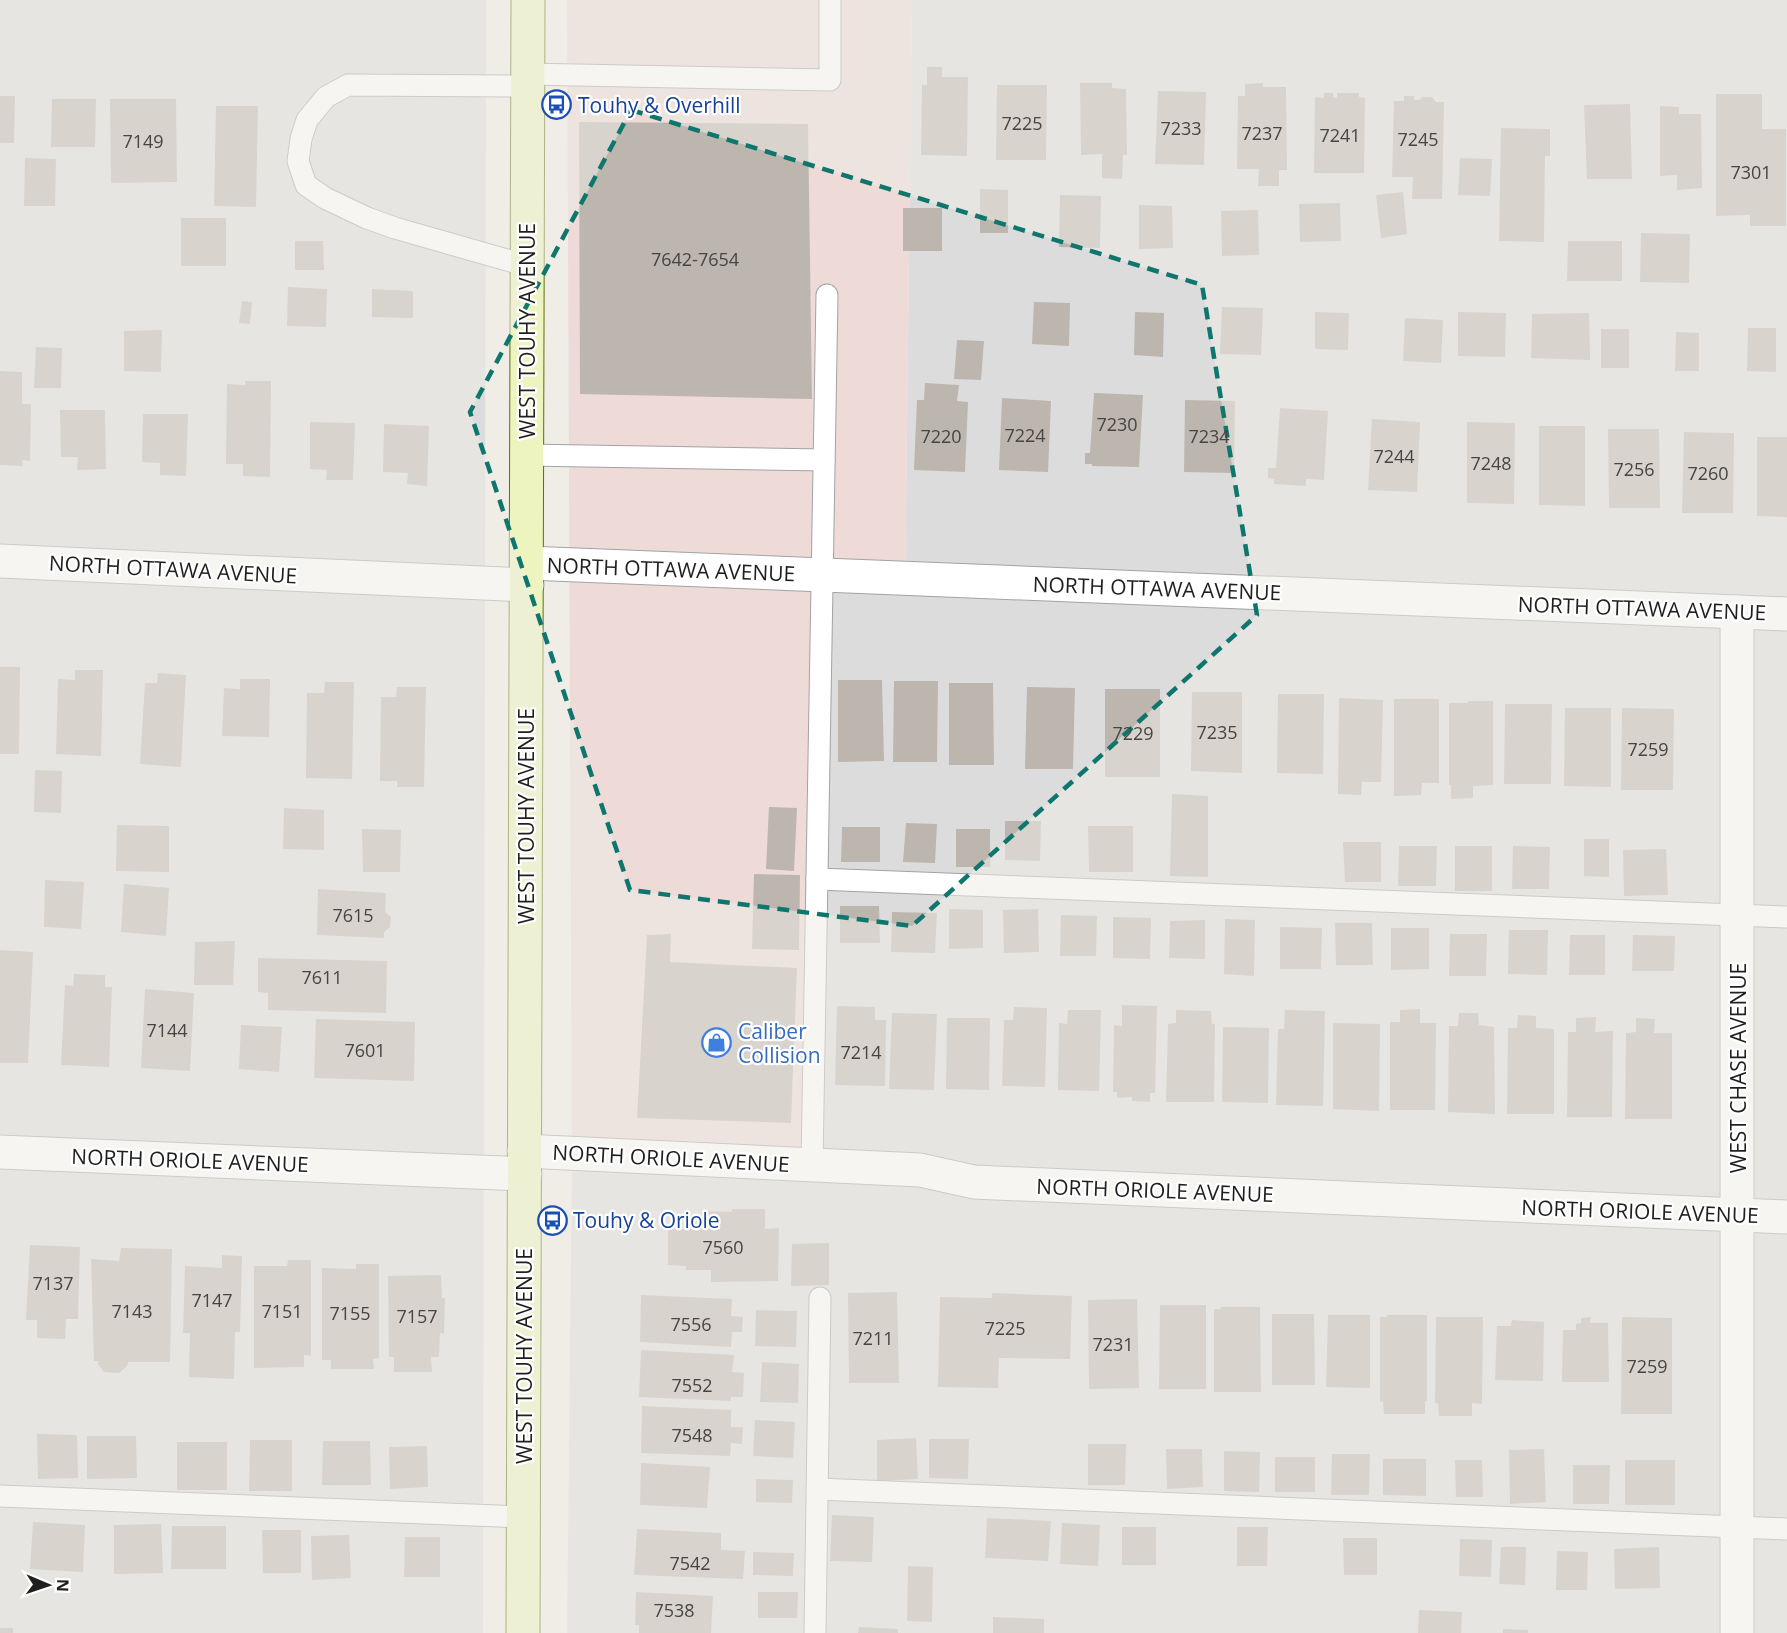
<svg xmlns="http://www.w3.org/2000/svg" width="1787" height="1633" viewBox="0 0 1787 1633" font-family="'Open Sans',sans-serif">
<rect width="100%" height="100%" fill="#efede6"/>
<g fill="#dddcdc">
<path d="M0,0H486L483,1633H0Z"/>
<path d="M912,0H1787V1633H567L572,1173L822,1175L829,593H905Z"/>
</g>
<path fill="#eedad7" d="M567,0H912L905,594L829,593L822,1175L572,1173Z"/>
<g fill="#bcb6af">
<path d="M927,67H942V77H968L967,156L921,155L922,85H927Z"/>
<path d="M1080,83H1112V88L1126,89L1127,155H1123L1122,179L1102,178V154L1081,155Z"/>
<path d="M1263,83V87H1286L1287,170H1279V186H1258L1259,169H1237L1238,96H1245V84Z"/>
<path d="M997,85H1047L1046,160H996Z"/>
<path d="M1158,91L1206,92L1204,165L1155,164Z"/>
<path d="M1324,93H1333V97L1337,98V93H1359V97L1365,98L1364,173H1314L1315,97L1324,98Z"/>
<path d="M1716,94H1762V129H1786V226H1750V215L1716,216Z"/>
<path d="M0,96H15L14,143H0Z"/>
<path d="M1404,96H1414V100H1419L1423,97H1432L1436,102H1444L1442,199H1412L1413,177H1392L1394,101H1404Z"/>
<path d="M52,99H96L95,147H51Z"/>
<path d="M110,99H176L177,182L111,183Z"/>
<path d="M1630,104L1632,179H1587L1584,105Z"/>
<path d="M216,106H258L256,207L214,206Z"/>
<path d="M1660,106L1679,107V114H1701L1702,188L1677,190V175L1660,176Z"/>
<path d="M579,122L808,124L812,399L580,394Z"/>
<path d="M1501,128L1550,129V156H1545L1544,242L1499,241Z"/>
<path d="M25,158L56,159L55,206H24Z"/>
<path d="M1460,158L1492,159L1490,196L1458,195Z"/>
<path d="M980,189L1008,190V233H980Z"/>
<path d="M1403,192L1407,234L1381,238L1376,195Z"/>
<path d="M1060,195L1101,196L1100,248L1059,247Z"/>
<path d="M1340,203L1341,241L1300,242L1299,204Z"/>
<path d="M1139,205L1172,206L1173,248L1139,249Z"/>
<rect x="903" y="208" width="39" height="43"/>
<path d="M1258,210L1259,255L1222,256L1221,211Z"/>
<rect x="181" y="218" width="45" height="48"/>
<path d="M1641,233L1690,234L1689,283L1640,282Z"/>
<path d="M295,241H323L324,270H295Z"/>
<path d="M1568,241H1622V281H1567Z"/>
<path d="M288,287L327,289L326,327L287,326Z"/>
<path d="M372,289L413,291V318L372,317Z"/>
<path d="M242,301L252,302L250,324L239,323Z"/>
<path d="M1034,302L1070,303L1069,346L1032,344Z"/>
<path d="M1222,307L1263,308L1261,355L1220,354Z"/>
<path d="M1135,312L1164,313L1163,357L1134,355Z"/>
<path d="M1315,312L1349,313L1348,350L1315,349Z"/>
<path d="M1458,312L1506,313L1505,357L1458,356Z"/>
<path d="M1589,313L1590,360L1531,358L1532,314Z"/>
<path d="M1405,318L1443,320L1441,363L1403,361Z"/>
<path d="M1748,328H1776V372L1747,371Z"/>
<rect x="1601" y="329" width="28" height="39"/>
<path d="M162,330L161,372L124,371V331Z"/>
<path d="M1676,332L1699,333V371H1675Z"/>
<path d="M957,340L984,341L981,380L954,379Z"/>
<path d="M36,347L62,348L61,388H34Z"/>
<path d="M0,371L22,372V404H31L30,461L22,460L23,466L0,465Z"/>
<path d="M245,381H271L270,477L243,476V464H226L227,384L245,385Z"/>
<path d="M925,383L959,385L957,401L968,402L965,472L914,470L917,400H924Z"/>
<path d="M1094,393L1143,395L1139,467L1092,466V464H1085V453H1090Z"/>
<path d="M1002,398L1051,401L1048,472L999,470Z"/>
<path d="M1185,400L1235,401L1234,473L1184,472Z"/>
<path d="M1280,408L1328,411L1324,480L1306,479V486L1274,484V479L1268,478V468H1276Z"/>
<path d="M60,410H105L106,469L77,470L78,457H61Z"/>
<path d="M143,414H188L186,476L160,475V463L142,462Z"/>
<path d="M1372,419L1420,422L1417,492L1368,490Z"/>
<path d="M310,422L355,423L353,480H326L327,470L310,469Z"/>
<path d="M1467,422L1515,423L1514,504L1467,503Z"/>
<path d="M384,424L429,426L427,486L407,484L408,473L383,472Z"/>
<path d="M1539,426H1585V506L1539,505Z"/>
<path d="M1608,429H1659L1660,508H1609Z"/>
<path d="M1684,432L1734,433L1733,513H1682Z"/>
<path d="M1757,437H1787V517L1757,516Z"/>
<path d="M0,667H20L19,754H0Z"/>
<path d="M75,670H103L101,756L56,754L58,679L75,680Z"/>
<path d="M158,673L186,675L181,767L140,764L145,683H157Z"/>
<path d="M240,679H270L269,737L222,736L224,688L240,689Z"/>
<path d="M838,680H882L884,761L838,762Z"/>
<path d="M894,681H938L937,762H893Z"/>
<path d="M325,682H354L352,779L306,778L307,693H324Z"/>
<path d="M949,683H993L994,765H949Z"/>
<path d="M397,687H426L424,787H397V781H380L381,697H396Z"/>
<path d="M1027,687L1075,688L1073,769H1025Z"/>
<rect x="1105" y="689" width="55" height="88"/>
<path d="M1192,692H1242V773L1191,771Z"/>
<path d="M1278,694H1324L1323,774L1277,773Z"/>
<path d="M1339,698L1383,700L1381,782H1362L1361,795L1338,794Z"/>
<path d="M1394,699H1439V783H1422L1421,795L1394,796Z"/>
<path d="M1468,701H1493V785L1473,786V798L1451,799V785H1449V703H1468Z"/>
<path d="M1505,704H1552L1551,784H1504Z"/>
<path d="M1565,708H1611V787L1564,786Z"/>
<path d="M1622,708L1674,709L1673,790H1621Z"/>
<path d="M35,770L62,771L61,813L34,812Z"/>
<path d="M1172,794L1208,796V877L1170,876Z"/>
<path d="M769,807L797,808L794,871L766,869Z"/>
<path d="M284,808L324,810V850L283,849Z"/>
<path d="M1005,821H1041L1040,861L1005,860Z"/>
<path d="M906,823L937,824L935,863L903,862Z"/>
<path d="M117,825L169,826V872L116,871Z"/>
<path d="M1088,826H1133V872H1089Z"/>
<path d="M842,827H880V862H841Z"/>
<path d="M362,829L401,830L400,872H363Z"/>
<rect x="956" y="829" width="34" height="38"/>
<path d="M1584,839H1609V877L1584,876Z"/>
<path d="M1343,842H1381V882H1345Z"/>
<path d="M1399,846H1437L1436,886H1398Z"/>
<rect x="1455" y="846" width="37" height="45"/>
<path d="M1513,846L1550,847L1549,889H1512Z"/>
<path d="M1666,849L1668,895L1624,896L1623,850Z"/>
<path d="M754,874L800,875L799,950L752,949Z"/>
<path d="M45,880L84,882L81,929L44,927Z"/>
<path d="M124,884L169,888L166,936L121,932Z"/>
<path d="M318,889L386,893L385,912L391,917L390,927L384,932V938L317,935Z"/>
<path d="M840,906H879L880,943H840Z"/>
<path d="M949,909L983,910V948L949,949Z"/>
<path d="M1038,909L1039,952L1004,953L1003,910Z"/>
<path d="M892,912L937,913L935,953L891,952Z"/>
<path d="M1061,915L1097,916L1096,956H1060Z"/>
<path d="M1113,917L1151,918L1150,959L1113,958Z"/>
<path d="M1225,919L1255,920L1254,976L1224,974Z"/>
<path d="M1205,920V959L1169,958L1170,921Z"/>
<path d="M1335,923H1372L1373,965H1336Z"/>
<path d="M1280,927L1322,928L1321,969H1280Z"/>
<path d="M1391,928H1429V969L1391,970Z"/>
<path d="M1509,930H1548L1547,975L1508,974Z"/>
<path d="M671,934L670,962L797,968L791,1123L637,1118L647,935Z"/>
<path d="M1450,934H1487L1486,976H1449Z"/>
<path d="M1570,935H1605V975H1569Z"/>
<path d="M1633,935L1675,936L1674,971H1632Z"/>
<path d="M235,941L233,985H194L195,942Z"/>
<path d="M0,950L33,952L28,1063H0Z"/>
<path d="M258,958L387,961L386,1013L268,1010V993L258,992Z"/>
<path d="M74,974L105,975V987H112L109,1067L61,1065L65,985L73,986Z"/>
<path d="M145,989L194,993L190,1071L141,1068Z"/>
<path d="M1122,1005L1157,1006L1155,1093H1150V1102L1132,1101V1097L1117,1098V1092H1113L1114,1025L1122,1026Z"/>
<path d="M837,1006L875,1007V1020H886L885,1086L835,1085Z"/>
<path d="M1014,1007L1047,1008L1045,1087L1002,1086L1004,1020H1013Z"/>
<path d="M1420,1009V1023H1436L1435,1110H1390V1022H1400V1010Z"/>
<path d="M1068,1010H1101L1099,1091L1058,1090L1059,1023L1067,1024Z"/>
<path d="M1176,1010L1211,1011L1212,1024H1215L1214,1102H1166L1168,1024L1176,1023Z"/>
<path d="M1285,1010L1325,1011L1323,1106L1276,1105L1278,1029H1284Z"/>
<path d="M892,1013L937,1014L934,1090L889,1089Z"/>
<path d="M1459,1013H1478L1479,1025L1494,1027L1495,1114L1448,1112L1449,1026H1458Z"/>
<path d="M1518,1015L1536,1016V1028L1554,1029V1114H1507L1508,1028H1517Z"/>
<path d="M1596,1017L1595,1032L1613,1031L1612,1117H1567L1568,1032H1576V1018Z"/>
<path d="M947,1018H990L989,1090L946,1089Z"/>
<path d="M1636,1018L1655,1019L1654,1033H1672V1119H1625L1626,1033L1636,1032Z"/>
<path d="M316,1019L415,1022L414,1081L314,1078Z"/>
<path d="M1333,1023L1380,1024L1379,1111L1333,1109Z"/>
<path d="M241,1025L282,1027L279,1072L239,1069Z"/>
<path d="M1223,1027L1269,1028L1268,1103L1222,1102Z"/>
<path d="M732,1209H765V1229L779,1228L778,1281L711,1282V1270H686V1266L668,1265V1229H700L702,1211L732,1212Z"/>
<path d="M829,1243V1285L791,1286L792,1244Z"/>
<path d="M30,1245L80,1247L78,1319H66L65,1339L37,1338V1320H26Z"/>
<path d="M121,1248L172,1249L170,1362H128L127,1366L119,1373L104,1372L98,1364L99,1361H94L91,1259L119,1261Z"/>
<path d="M222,1255L242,1256L240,1332H235L234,1379L189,1377L190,1333H183L185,1266L222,1268Z"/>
<path d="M288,1260H311V1356L304,1355V1367L254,1368V1266H287Z"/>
<path d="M356,1264H379V1358L373,1359L374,1369H331V1360H322V1268L356,1269Z"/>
<path d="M441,1275L442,1298H445L444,1334L440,1333L439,1357H431L432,1372H394V1357H389L388,1276Z"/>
<path d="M897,1292L899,1383H849L848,1293Z"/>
<path d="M992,1293L1072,1296L1070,1359L999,1358L998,1388L938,1387L940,1297L992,1298Z"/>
<path d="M641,1295L732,1299L731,1316L743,1317L742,1332H732L731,1347L640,1342Z"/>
<path d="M1137,1299L1139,1388L1089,1389L1088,1300Z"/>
<path d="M1160,1305H1206V1389H1159Z"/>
<path d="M1220,1307H1260L1261,1392H1214V1309H1221Z"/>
<path d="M756,1310L797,1311L796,1347L755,1346Z"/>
<path d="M1272,1314H1314L1315,1385H1272Z"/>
<path d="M1328,1315H1370V1388L1326,1387Z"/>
<path d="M1387,1315H1427V1401H1425V1414H1384L1383,1402L1380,1401V1317H1387Z"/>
<path d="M1436,1317H1483L1482,1404L1472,1403V1416H1439L1438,1403H1435Z"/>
<path d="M1591,1317L1590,1323H1608L1609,1382H1562L1563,1330H1576V1324L1581,1323V1318Z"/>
<path d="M1622,1317L1672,1318V1414H1621Z"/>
<path d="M1512,1320L1544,1322L1543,1381L1495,1380L1497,1326H1511Z"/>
<path d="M641,1350L734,1355L732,1372L744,1373L743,1397H731V1401L639,1397Z"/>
<path d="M762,1362L799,1364L798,1403L760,1402Z"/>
<path d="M642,1406L731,1410V1427H743L742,1444L731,1443L730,1456L641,1453Z"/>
<path d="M755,1420L795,1422L793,1458L753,1456Z"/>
<path d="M37,1434L77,1435L78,1478L38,1479Z"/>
<path d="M87,1436H136L137,1478L87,1479Z"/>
<path d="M916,1438L918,1479L877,1481V1440Z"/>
<path d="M929,1439H969L968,1479L929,1478Z"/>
<path d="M250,1440H292V1491H249Z"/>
<path d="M323,1441H370L371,1485H322Z"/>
<rect x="177" y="1442" width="50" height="48"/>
<path d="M1088,1444H1126L1125,1485H1088Z"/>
<path d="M427,1446L428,1487L390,1489L389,1447Z"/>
<path d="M1166,1449H1202L1203,1487L1167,1489Z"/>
<path d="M1544,1449L1546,1502L1510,1504L1509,1450Z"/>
<path d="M1224,1451L1260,1452L1259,1492L1224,1491Z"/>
<path d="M1332,1454H1370L1369,1495H1331Z"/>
<rect x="1275" y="1457" width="40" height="35"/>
<path d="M1383,1459H1426V1496L1383,1495Z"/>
<path d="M1455,1460H1482L1483,1497H1456Z"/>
<rect x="1625" y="1460" width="50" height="45"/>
<path d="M641,1463L710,1467L707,1508L640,1505Z"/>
<path d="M1573,1465H1610L1609,1504H1573Z"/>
<path d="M756,1479L793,1480L792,1503L756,1502Z"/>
<path d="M832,1515L874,1517L872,1562L830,1561Z"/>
<path d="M987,1518L1051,1521L1048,1561L985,1558Z"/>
<path d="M33,1522L85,1525L83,1572L30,1569Z"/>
<path d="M1062,1523L1100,1525L1098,1566L1060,1564Z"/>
<path d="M161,1524L163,1573L114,1574V1525Z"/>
<path d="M172,1526H226V1569H171Z"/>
<rect x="1122" y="1527" width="34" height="38"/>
<path d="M1237,1527H1268L1267,1566H1237Z"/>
<path d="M637,1529L721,1533V1550L745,1551L743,1579L634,1575Z"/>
<path d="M262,1530H301V1573H263Z"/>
<path d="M349,1535L351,1578L312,1580L311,1536Z"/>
<path d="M405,1537H440V1577H404Z"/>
<path d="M1343,1538H1377V1575H1344Z"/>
<path d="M1460,1539L1492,1540L1491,1577L1459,1576Z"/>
<path d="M1501,1547H1526L1525,1585L1499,1584Z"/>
<path d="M1659,1547L1660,1588L1615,1589L1614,1549Z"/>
<path d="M1557,1551L1588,1552L1587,1590H1556Z"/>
<path d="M753,1552L794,1553L793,1576L753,1575Z"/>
<path d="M908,1566L933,1567L932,1622L907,1621Z"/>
<path d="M636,1592L713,1596L711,1633H639V1625H635Z"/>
<path d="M758,1592H798L797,1618H758Z"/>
<path d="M1419,1610L1462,1612L1461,1633H1418Z"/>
<path d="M993,1617L1044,1619V1633H993Z"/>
<path d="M859,1627L898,1629V1633H858Z"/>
<rect x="0" y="1628" width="13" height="5"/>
<path d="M1503,1629L1528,1630V1633H1503Z"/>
</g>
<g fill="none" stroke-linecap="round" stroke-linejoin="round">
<defs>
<g id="lane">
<path d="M527,74L830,80V0"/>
<path d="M528,266L395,228L367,218L325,198L306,185L298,161L301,139L307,120L326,97L348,85L528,86"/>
<path d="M526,455L824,460"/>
<path d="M817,879L1787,917"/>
<path d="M812,1164L827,295"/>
<path d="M817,1489L1787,1529"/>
<path d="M0,1496L524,1517"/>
<path d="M815,1633L820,1298"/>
</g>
<g id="street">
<path d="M0,561L527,585"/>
<path d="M527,563L1787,614"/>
<path d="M524,1151L920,1170L974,1182L1787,1217"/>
<path d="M0,1152L525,1174"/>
<path d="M1737,1633V612"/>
</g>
<path id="secondary" d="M523,1633L528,0"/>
</defs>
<use href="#lane" stroke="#a3a3a3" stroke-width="23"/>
<use href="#street" stroke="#a3a3a3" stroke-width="35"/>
<use href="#secondary" stroke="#5b6f0e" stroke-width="35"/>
<use href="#lane" stroke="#fff" stroke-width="21"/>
<use href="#street" stroke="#fff" stroke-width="33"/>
<use href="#secondary" stroke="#edf4bf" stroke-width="33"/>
</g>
<path d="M0 0H1787V1633H0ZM631,110L1202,285L1257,615L912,926L630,890L470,412Z" fill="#efede6" fill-opacity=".55" fill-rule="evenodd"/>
<path fill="none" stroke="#0f766e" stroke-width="4.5" stroke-dasharray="12 8" stroke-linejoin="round" d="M631,110L1202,285L1257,615L912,926L630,890L470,412Z"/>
<defs>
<symbol id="bus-ring" viewBox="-11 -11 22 22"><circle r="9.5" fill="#fff" stroke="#1a4fb4" stroke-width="1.5"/><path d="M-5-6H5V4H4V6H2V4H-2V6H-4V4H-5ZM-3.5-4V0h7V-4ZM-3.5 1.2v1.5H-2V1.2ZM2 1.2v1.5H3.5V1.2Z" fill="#1a4fb4"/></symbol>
<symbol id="shop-ring" viewBox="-11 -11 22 22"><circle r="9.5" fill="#fff" stroke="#3f7fe0" stroke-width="1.5"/><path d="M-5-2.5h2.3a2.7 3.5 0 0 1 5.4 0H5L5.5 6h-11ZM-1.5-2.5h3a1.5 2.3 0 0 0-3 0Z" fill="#3f7fe0"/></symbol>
</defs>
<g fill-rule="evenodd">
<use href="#bus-ring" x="540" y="88" width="33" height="33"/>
<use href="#shop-ring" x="700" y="1026" width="33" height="33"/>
<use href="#bus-ring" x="536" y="1204" width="33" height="33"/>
</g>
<g text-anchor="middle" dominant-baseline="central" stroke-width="4.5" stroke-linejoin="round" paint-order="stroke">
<g font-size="18" fill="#464543">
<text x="1022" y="123">7225</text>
<text x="1181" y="128">7233</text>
<text x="1262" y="133">7237</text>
<text x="1340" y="135">7241</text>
<text x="1418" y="139">7245</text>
<text x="143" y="141">7149</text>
<text x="1751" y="172">7301</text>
<text x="695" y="259">7642-7654</text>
<text x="1117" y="424">7230</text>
<text x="1025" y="435">7224</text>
<text x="941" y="436">7220</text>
<text x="1209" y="436">7234</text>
<text x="1394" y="456">7244</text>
<text x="1491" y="463">7248</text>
<text x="1634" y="469">7256</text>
<text x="1708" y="473">7260</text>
<text x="1217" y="732">7235</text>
<text x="1133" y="733">7229</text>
<text x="1648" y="749">7259</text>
<text x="353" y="915">7615</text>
<text x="322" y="977">7611</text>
<text x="167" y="1030">7144</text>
<text x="365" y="1050">7601</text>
<text x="861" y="1052">7214</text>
<text x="723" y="1247">7560</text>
<text x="53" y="1283">7137</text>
<text x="212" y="1300">7147</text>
<text x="132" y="1311">7143</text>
<text x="282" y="1311">7151</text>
<text x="350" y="1313">7155</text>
<text x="417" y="1316">7157</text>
<text x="691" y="1324">7556</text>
<text x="1005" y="1328">7225</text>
<text x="873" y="1338">7211</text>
<text x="1113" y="1344">7231</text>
<text x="1647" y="1366">7259</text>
<text x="692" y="1385">7552</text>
<text x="692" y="1435">7548</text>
<text x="690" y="1563">7542</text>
<text x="674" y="1610">7538</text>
</g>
<g font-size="21" fill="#164399" stroke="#fff" text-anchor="start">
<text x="578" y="105">Touhy &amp; Overhill</text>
<text x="573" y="1220">Touhy &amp; Oriole</text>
</g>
<g font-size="21" fill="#1f1f1f" stroke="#fff">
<text transform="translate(527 331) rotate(-90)">WEST TOUHY AVENUE</text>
<text transform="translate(173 569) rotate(3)">NORTH OTTAWA AVENUE</text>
<text transform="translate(671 569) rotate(2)">NORTH OTTAWA AVENUE</text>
<text transform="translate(1157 588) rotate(2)">NORTH OTTAWA AVENUE</text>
<text transform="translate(1642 608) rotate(2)">NORTH OTTAWA AVENUE</text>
<text transform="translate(526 816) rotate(-90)">WEST TOUHY AVENUE</text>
<text transform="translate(1738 1068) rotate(-90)">WEST CHASE AVENUE</text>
<text transform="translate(671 1158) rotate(3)">NORTH ORIOLE AVENUE</text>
<text transform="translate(190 1160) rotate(2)">NORTH ORIOLE AVENUE</text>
<text transform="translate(1155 1190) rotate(2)">NORTH ORIOLE AVENUE</text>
<text transform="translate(1640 1211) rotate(2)">NORTH ORIOLE AVENUE</text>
<text transform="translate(524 1356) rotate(-90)">WEST TOUHY AVENUE</text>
</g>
<g font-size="21" fill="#366cbe" stroke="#fff" text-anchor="start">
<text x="738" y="1031">Caliber<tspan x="738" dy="24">Collision</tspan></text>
</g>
</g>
<g transform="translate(48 1585) rotate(92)" stroke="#ffffff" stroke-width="4.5" paint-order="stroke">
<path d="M0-4.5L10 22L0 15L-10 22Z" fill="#1f1f1f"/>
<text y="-9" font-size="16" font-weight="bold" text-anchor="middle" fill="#1f1f1f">N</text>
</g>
</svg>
